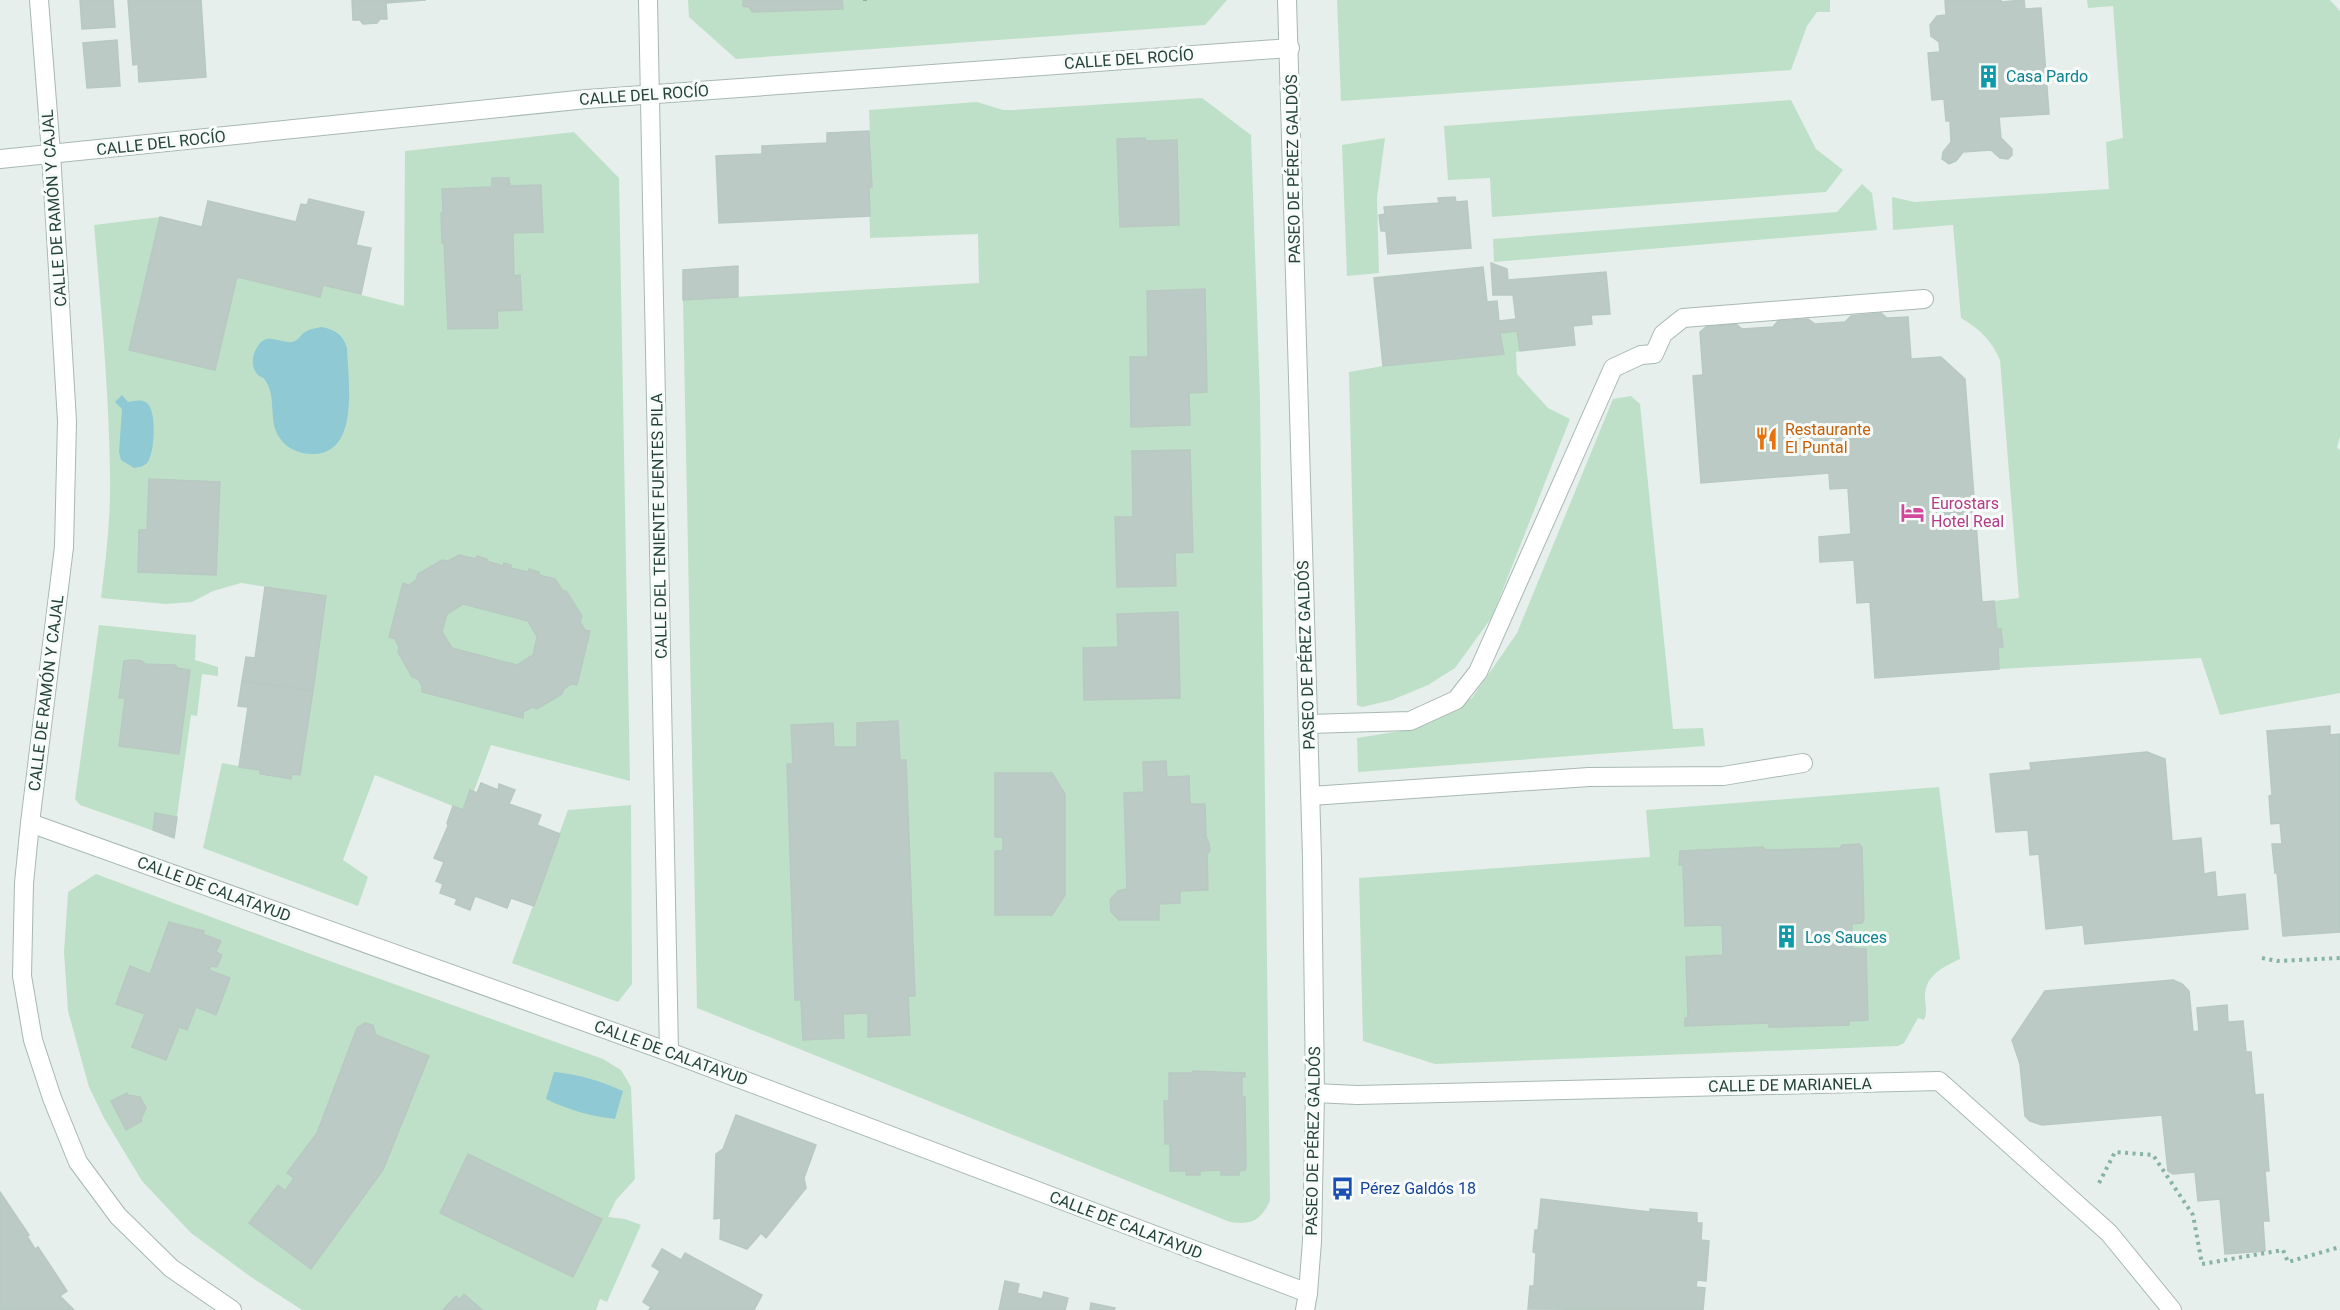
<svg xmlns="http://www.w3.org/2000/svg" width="2340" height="1310" viewBox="0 0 2340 1310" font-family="Roboto,sans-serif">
<rect width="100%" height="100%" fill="#e6efeb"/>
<g fill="#bfe0c8">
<path d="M688,0H1227L1205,25L736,59L689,17Z"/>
<path d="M1337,0H1830V12H1817L1807,26L1791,70L1341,101Z"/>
<path d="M2087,0H2330L2340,11V436L2337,448L2340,450V693L2220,715L2201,658L1999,669L1998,647H2003L2001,629H1997L1994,601L2019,598L2000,360C1991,340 1980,329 1961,318L1953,225L1893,230L1892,197L1915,202L2109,189L2106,142L2123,138L2113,6L2088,8Z"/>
<path d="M1202,98L1251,135L1260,398L1270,1201C1260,1221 1252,1225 1230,1222L697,1008L683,300L979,283L978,234L870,238L869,187H872L869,110L977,102L1003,110H1014Z"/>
<path d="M1791,100L1816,149L1843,170L1826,192L1492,217L1490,178L1448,180L1444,126Z"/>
<path d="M574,132L619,178L630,781L491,745L474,791H470L463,810L375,775L343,860L368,877L358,906L203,848L222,763L260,770V775L290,779L292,774L300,775L326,596L241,583L213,591L192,602L166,604L101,598C106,557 111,516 110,475C109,391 101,308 94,225L160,217L129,350L214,370L237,277L320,297L323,285L404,306L405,151Z"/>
<path d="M1385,138L1377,198L1379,273L1347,276L1342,145Z"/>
<path d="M1862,184L1872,193L1877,230L1494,262L1493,239L1837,212Z"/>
<path d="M1517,331L1520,351L1516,352L1517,374L1548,408L1570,419L1492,617L1455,668L1428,685L1392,700L1362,707L1357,705L1349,372L1383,366L1503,354L1500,333Z"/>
<path d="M1631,396L1640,404L1673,729L1703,728L1705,746L1358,772L1357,738L1413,729L1472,698L1517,633L1613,399Z"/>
<path d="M99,625L196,635L195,660L218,667V676L202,674L197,716L191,715L174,838L80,805L75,799Z"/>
<path d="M1939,787L1960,959C1945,966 1925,975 1925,996C1925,1005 1928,1011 1924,1020L1918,1018L1904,1043L1898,1046L1435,1064L1363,1041L1359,878L1650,857L1646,810Z"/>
<path d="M631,805L632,984L618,1002L512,963L568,810Z"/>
<path d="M96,874L316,956L603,1059L621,1070L631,1087L635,1179L616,1200L608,1217L625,1219L641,1225L607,1302L600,1299L596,1310H302L251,1277L191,1233L142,1181L104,1118L89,1087L68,1011L64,952L68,892Z"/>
</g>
<g fill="#8ec9d4">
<path d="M322,327C336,330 343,335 347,348C348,379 361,457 310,454C297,453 286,448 279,437C268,421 277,396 265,380C264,377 260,377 258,375C250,367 252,354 258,346C267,332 279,343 291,342C299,341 299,336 305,332C310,329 316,328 322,327Z"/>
<path d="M122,395L128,402C135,401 141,399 147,403C157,411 155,454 147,463C143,467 139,467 134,468L121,460L119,452L122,409L115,402Z"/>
<path d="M554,1072C578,1074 600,1081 623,1091L615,1119C590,1116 568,1110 546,1099Z"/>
</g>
<g fill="#bbcac4" stroke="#b8c9c2" stroke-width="1.5" fill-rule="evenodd">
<path d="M80,0H113L115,27L82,29Z"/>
<path d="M128,0H201L206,77L139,82L138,64L133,65Z"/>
<path d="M352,0H426L386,3L387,19H380L377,23L363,24L360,20H353Z"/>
<path d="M743,0H842L843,9L752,12L749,7L743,6Z"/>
<path d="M1945,0H2001V2L2024,0L2025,9L2041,8L2049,114L1999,117L2001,138L2012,149V155L2008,159L2000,158L1991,150L1963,152L1956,161L1949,164L1942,159L1943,152L1951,142L1950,121H1946L1944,99L1932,100L1928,53L1940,52L1939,42L1931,36L1930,25L1937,16L1946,15Z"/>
<path d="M117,40L120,86L87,88L83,43Z"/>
<path d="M869,131L872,187H869L870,216L719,223L716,156L762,154V146L827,143V133Z"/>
<path d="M1145,138L1146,141L1177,140L1179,225L1120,227L1117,139Z"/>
<path d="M492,178H509L510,186L541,185L543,232L513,233L514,276L520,275L522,310L497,311L498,328L448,329L444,243H442L441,213H443L442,189L492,187Z"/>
<path d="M1455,197L1456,202L1467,201L1471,248L1388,254L1386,231H1381L1379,215L1385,214L1384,207L1439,203L1438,198Z"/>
<path d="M309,199L364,212L356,245L371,248L361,294L323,285L320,297L237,277L215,370L129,350L160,217L202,227L208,201L296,222L301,204L307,205Z"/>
<path d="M1491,263L1507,269L1508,280L1606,272L1610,314L1591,315L1592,324L1573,326L1575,345L1520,351L1517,331L1500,333L1504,354L1383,366L1374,278L1483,267L1487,302L1497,301L1499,321L1516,319L1513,295H1493Z"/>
<path d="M738,266V297L683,300V270Z"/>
<path d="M1205,289L1207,392L1189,393L1190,425L1131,427L1130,357H1148L1147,291Z"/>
<path d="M1881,313L1887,318L1908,317L1911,359L1941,357L1965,379L1982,602L1994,601L1997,629H2001L2003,647H1998L1999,669L1875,678L1870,602L1857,603L1854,560L1820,562L1819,537L1851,534L1848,488L1830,489L1829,473L1701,483L1693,376L1703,375L1700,332L1706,327L1736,324L1742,329L1773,327L1778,321L1808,319L1815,324L1845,322L1851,316Z"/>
<path d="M1190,450L1193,552L1175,553L1176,586L1117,587L1115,517H1133L1132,451Z"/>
<path d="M149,479L220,482L216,575L138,572L139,530H147Z"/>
<path d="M459,555L476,559L477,556L487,559V561L503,566L504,563L511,565V568L528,572L529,569L539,572V575L555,579L562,590L567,592L582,616L580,622L585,630L590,631L577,685L571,684L564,689L562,694L537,709L532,707L523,712V718L422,692V686L418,679L412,677L398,652L399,647L395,639L389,637L403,583L409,585L416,580L418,574L442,560L448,561ZM463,604L528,621L537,637L533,655L517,665L452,648L442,632L447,614Z"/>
<path d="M265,587L326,596L313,691L242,681L246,657L255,658Z"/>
<path d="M1178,612L1180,698L1084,700L1083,648L1118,647L1117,614Z"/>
<path d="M133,660L142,661L145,664L175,665L178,668L190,670L179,754L119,746L125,698H119L124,661Z"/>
<path d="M242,681L313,691L300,775L292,774L291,779L260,774V770L239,767L248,707L238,706Z"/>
<path d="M898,721L900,760H906L915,996H908L910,1035L868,1037V1013L843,1014L844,1038L803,1040L801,1000H795L787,764H793L791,725L833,723L834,747H857V723Z"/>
<path d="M2330,726V735L2340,734V932L2283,936L2277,872L2275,873L2272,844H2282L2280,823L2271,824L2269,796L2272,795L2267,731Z"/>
<path d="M2147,752L2165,759L2172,841L2201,838L2204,874L2215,872L2217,897L2245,894L2248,929L2085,944L2083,925L2046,929L2039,854L2030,855L2028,830L1996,832L1990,774L2031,770L2030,763Z"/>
<path d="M1166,761L1167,777L1189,776L1190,804H1205L1206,836L1209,844L1210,851L1207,854L1208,890L1180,891V903L1159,904V920H1119L1111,912L1110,900L1118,891L1127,889L1124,793L1144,792L1143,762Z"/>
<path d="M995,773H1052L1065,794V895L1052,915H995V851H1003V837H995Z"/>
<path d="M481,783L498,790L499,784L515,790L509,804L541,815L537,825L560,834L534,906L511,898L507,908L475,896L470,910L455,904L457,899L440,893L443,884L436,881L444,862L434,858L448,826L447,823L453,806L463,810L470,790L477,793Z"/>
<path d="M155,813L177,817L174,838L153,830Z"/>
<path d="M1842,845L1859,844L1862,847L1864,920L1862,923L1852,924V948L1866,949L1868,1020L1849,1021V1025L1783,1027H1769V1023L1685,1026V1018H1688L1686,957L1723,955L1722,925L1685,926L1683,865H1679L1680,851L1763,847L1766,850L1840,848Z"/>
<path d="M169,922L204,931L203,934L221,941L216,952L222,955L217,967L211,966L209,970L230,978L216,1015L196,1007L187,1030L179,1027L166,1060L132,1047L145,1014L116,1004L130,966L150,974Z"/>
<path d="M2173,980L2182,984L2189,991L2193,1032L2199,1031L2197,1008L2227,1005L2228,1022L2243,1021L2246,1052H2251L2255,1095L2263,1094L2269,1171H2265L2269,1221H2263L2265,1251L2225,1254L2220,1199L2198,1201L2195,1172L2173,1174L2168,1171L2162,1115L2042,1125L2030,1121L2025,1116L2020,1064L2012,1040L2045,991Z"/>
<path d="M365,1023L373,1025L376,1035L429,1056L383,1170L311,1269L249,1223L278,1185L285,1191L294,1178L287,1173L317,1133L357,1028Z"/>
<path d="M1193,1071L1245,1073V1077H1242V1097H1245L1246,1166L1245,1170L1239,1171V1175H1221V1170L1200,1171V1175H1186V1171H1170V1144H1165L1164,1101H1169V1073H1193Z"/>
<path d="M127,1093L128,1095L140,1097L146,1108L141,1119L142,1121L126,1130L111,1101Z"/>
<path d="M736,1115L816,1145L804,1178L806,1188L766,1238L761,1233L747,1249L720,1239L721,1218L714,1219L716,1154L723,1149Z"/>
<path d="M468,1154L602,1219L573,1277L440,1213Z"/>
<path d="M0,1192L29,1235L27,1236L35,1249L38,1247L67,1291L60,1296L74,1310H0Z"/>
<path d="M1541,1199L1650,1212V1209L1697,1213V1223H1702L1701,1240L1709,1241L1706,1281L1697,1280L1696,1287L1705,1288L1703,1310L1528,1309L1530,1286H1534L1536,1253L1533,1252L1535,1230H1538Z"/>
<path d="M662,1249L681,1260L685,1253L762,1295L754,1310H649L651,1307L643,1302L660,1271L652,1266Z"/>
<path d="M1005,1281L1019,1284L1017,1293L1042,1299L1044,1292L1068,1298L1065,1310H999Z"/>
<path d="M464,1294L482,1310H443L456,1296L459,1300Z"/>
<path d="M1091,1303L1115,1308L1114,1310H1090Z"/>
</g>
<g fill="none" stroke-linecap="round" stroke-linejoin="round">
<defs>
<g id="service">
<path d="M1308,724L1410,721L1456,700L1478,672L1613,368L1641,355L1654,354L1663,334L1683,318L1924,299"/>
<path d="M1311,796L1589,777L1723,776L1803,763"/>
</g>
<g id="minor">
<path d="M39,0L51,153L67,421L64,547L30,823L24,883L22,976L33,1040L52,1098L78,1162L118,1216L171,1268L232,1310"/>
<path d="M648,0L669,1052"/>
<path d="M1287,0L1312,858L1315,1093L1312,1241L1308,1293L1305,1310"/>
<path d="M0,159L587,99L1290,48"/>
<path d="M30,823L669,1052L1308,1293"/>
<path d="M1315,1093L1357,1095L1939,1081L2109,1233L2172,1310"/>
</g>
</defs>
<use href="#service" stroke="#a8b8b2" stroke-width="20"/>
<use href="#minor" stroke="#a8b8b2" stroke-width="20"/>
<g stroke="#86b3a5" stroke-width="4" stroke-dasharray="3 4.5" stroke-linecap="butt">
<path d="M865,0V1"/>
<path d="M2262,958L2277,961L2340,958"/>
<path d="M2099,1183L2115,1152L2153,1155L2193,1215L2202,1264L2283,1250L2288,1262L2340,1247"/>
</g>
<use href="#service" stroke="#fff" stroke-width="18"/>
<use href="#minor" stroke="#fff" stroke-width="18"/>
</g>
<defs>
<symbol id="building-bare" viewBox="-9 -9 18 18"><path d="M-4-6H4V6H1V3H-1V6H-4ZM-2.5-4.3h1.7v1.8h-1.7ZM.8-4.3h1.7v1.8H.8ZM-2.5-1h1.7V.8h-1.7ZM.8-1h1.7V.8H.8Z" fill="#0f9aa8" stroke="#f7fbf9" stroke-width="2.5" paint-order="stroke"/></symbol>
<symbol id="restaurant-bare" viewBox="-9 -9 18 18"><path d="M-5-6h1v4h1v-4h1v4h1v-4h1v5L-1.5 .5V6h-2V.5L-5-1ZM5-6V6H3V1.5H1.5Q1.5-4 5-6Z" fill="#e8710a" stroke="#f7fbf9" stroke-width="2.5" paint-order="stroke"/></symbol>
<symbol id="hotel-bare" viewBox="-9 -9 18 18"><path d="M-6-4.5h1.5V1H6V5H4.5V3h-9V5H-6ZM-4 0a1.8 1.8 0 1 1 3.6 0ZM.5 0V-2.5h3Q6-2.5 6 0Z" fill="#d1479c" stroke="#f7fbf9" stroke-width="2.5" paint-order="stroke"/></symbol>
<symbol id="bus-bare" viewBox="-9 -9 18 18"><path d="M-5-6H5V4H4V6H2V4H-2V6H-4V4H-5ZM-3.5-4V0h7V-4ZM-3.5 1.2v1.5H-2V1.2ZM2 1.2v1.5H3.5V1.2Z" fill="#1a4fb4" stroke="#f7fbf9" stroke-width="2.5" paint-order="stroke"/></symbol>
</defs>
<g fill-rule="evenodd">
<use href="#building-bare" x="1972" y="60" width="33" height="33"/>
<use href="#restaurant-bare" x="1750" y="422" width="33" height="33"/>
<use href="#hotel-bare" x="1896" y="496" width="33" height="33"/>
<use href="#building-bare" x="1770" y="920" width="33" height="33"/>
<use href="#bus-bare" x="1326" y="1172" width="33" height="33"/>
</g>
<g text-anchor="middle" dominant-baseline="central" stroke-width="6" stroke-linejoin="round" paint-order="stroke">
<g font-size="16" fill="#24423a" stroke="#f7fbf9">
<text transform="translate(1129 59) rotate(-4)">CALLE DEL ROCÍO</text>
<text transform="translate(644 95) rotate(-4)">CALLE DEL ROCÍO</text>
<text transform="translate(161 143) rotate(-6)">CALLE DEL ROCÍO</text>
<text transform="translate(1293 169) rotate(-91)">PASEO DE PÉREZ GALDÓS</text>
<text transform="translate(54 208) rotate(-94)">CALLE DE RAMÓN Y CAJAL</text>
<text transform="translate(659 526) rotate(-91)">CALLE DEL TENIENTE FUENTES PILA</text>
<text transform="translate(1306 655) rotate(-92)">PASEO DE PÉREZ GALDÓS</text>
<text transform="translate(46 693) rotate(-83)">CALLE DE RAMÓN Y CAJAL</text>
<text transform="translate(214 889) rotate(20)">CALLE DE CALATAYUD</text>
<text transform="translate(671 1053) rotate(20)">CALLE DE CALATAYUD</text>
<text transform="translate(1790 1085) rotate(-1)">CALLE DE MARIANELA</text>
<text transform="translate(1313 1141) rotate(-89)">PASEO DE PÉREZ GALDÓS</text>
<text transform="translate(1126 1225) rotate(21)">CALLE DE CALATAYUD</text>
</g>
<g font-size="16" fill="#0d838f" stroke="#f7fbf9" text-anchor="start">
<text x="2006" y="76">Casa Pardo</text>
<text x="1805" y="937">Los Sauces</text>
</g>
<g font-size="16" fill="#c56008" stroke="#f7fbf9" text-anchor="start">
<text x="1785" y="429">Restaurante<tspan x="1785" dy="18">El Puntal</tspan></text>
</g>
<g font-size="16" fill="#b23c85" stroke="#f7fbf9" text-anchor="start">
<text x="1931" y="503">Eurostars<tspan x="1931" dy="18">Hotel Real</tspan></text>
</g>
<g font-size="16" fill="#164399" stroke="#f7fbf9" text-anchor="start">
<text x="1360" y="1188">Pérez Galdós 18</text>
</g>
</g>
</svg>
